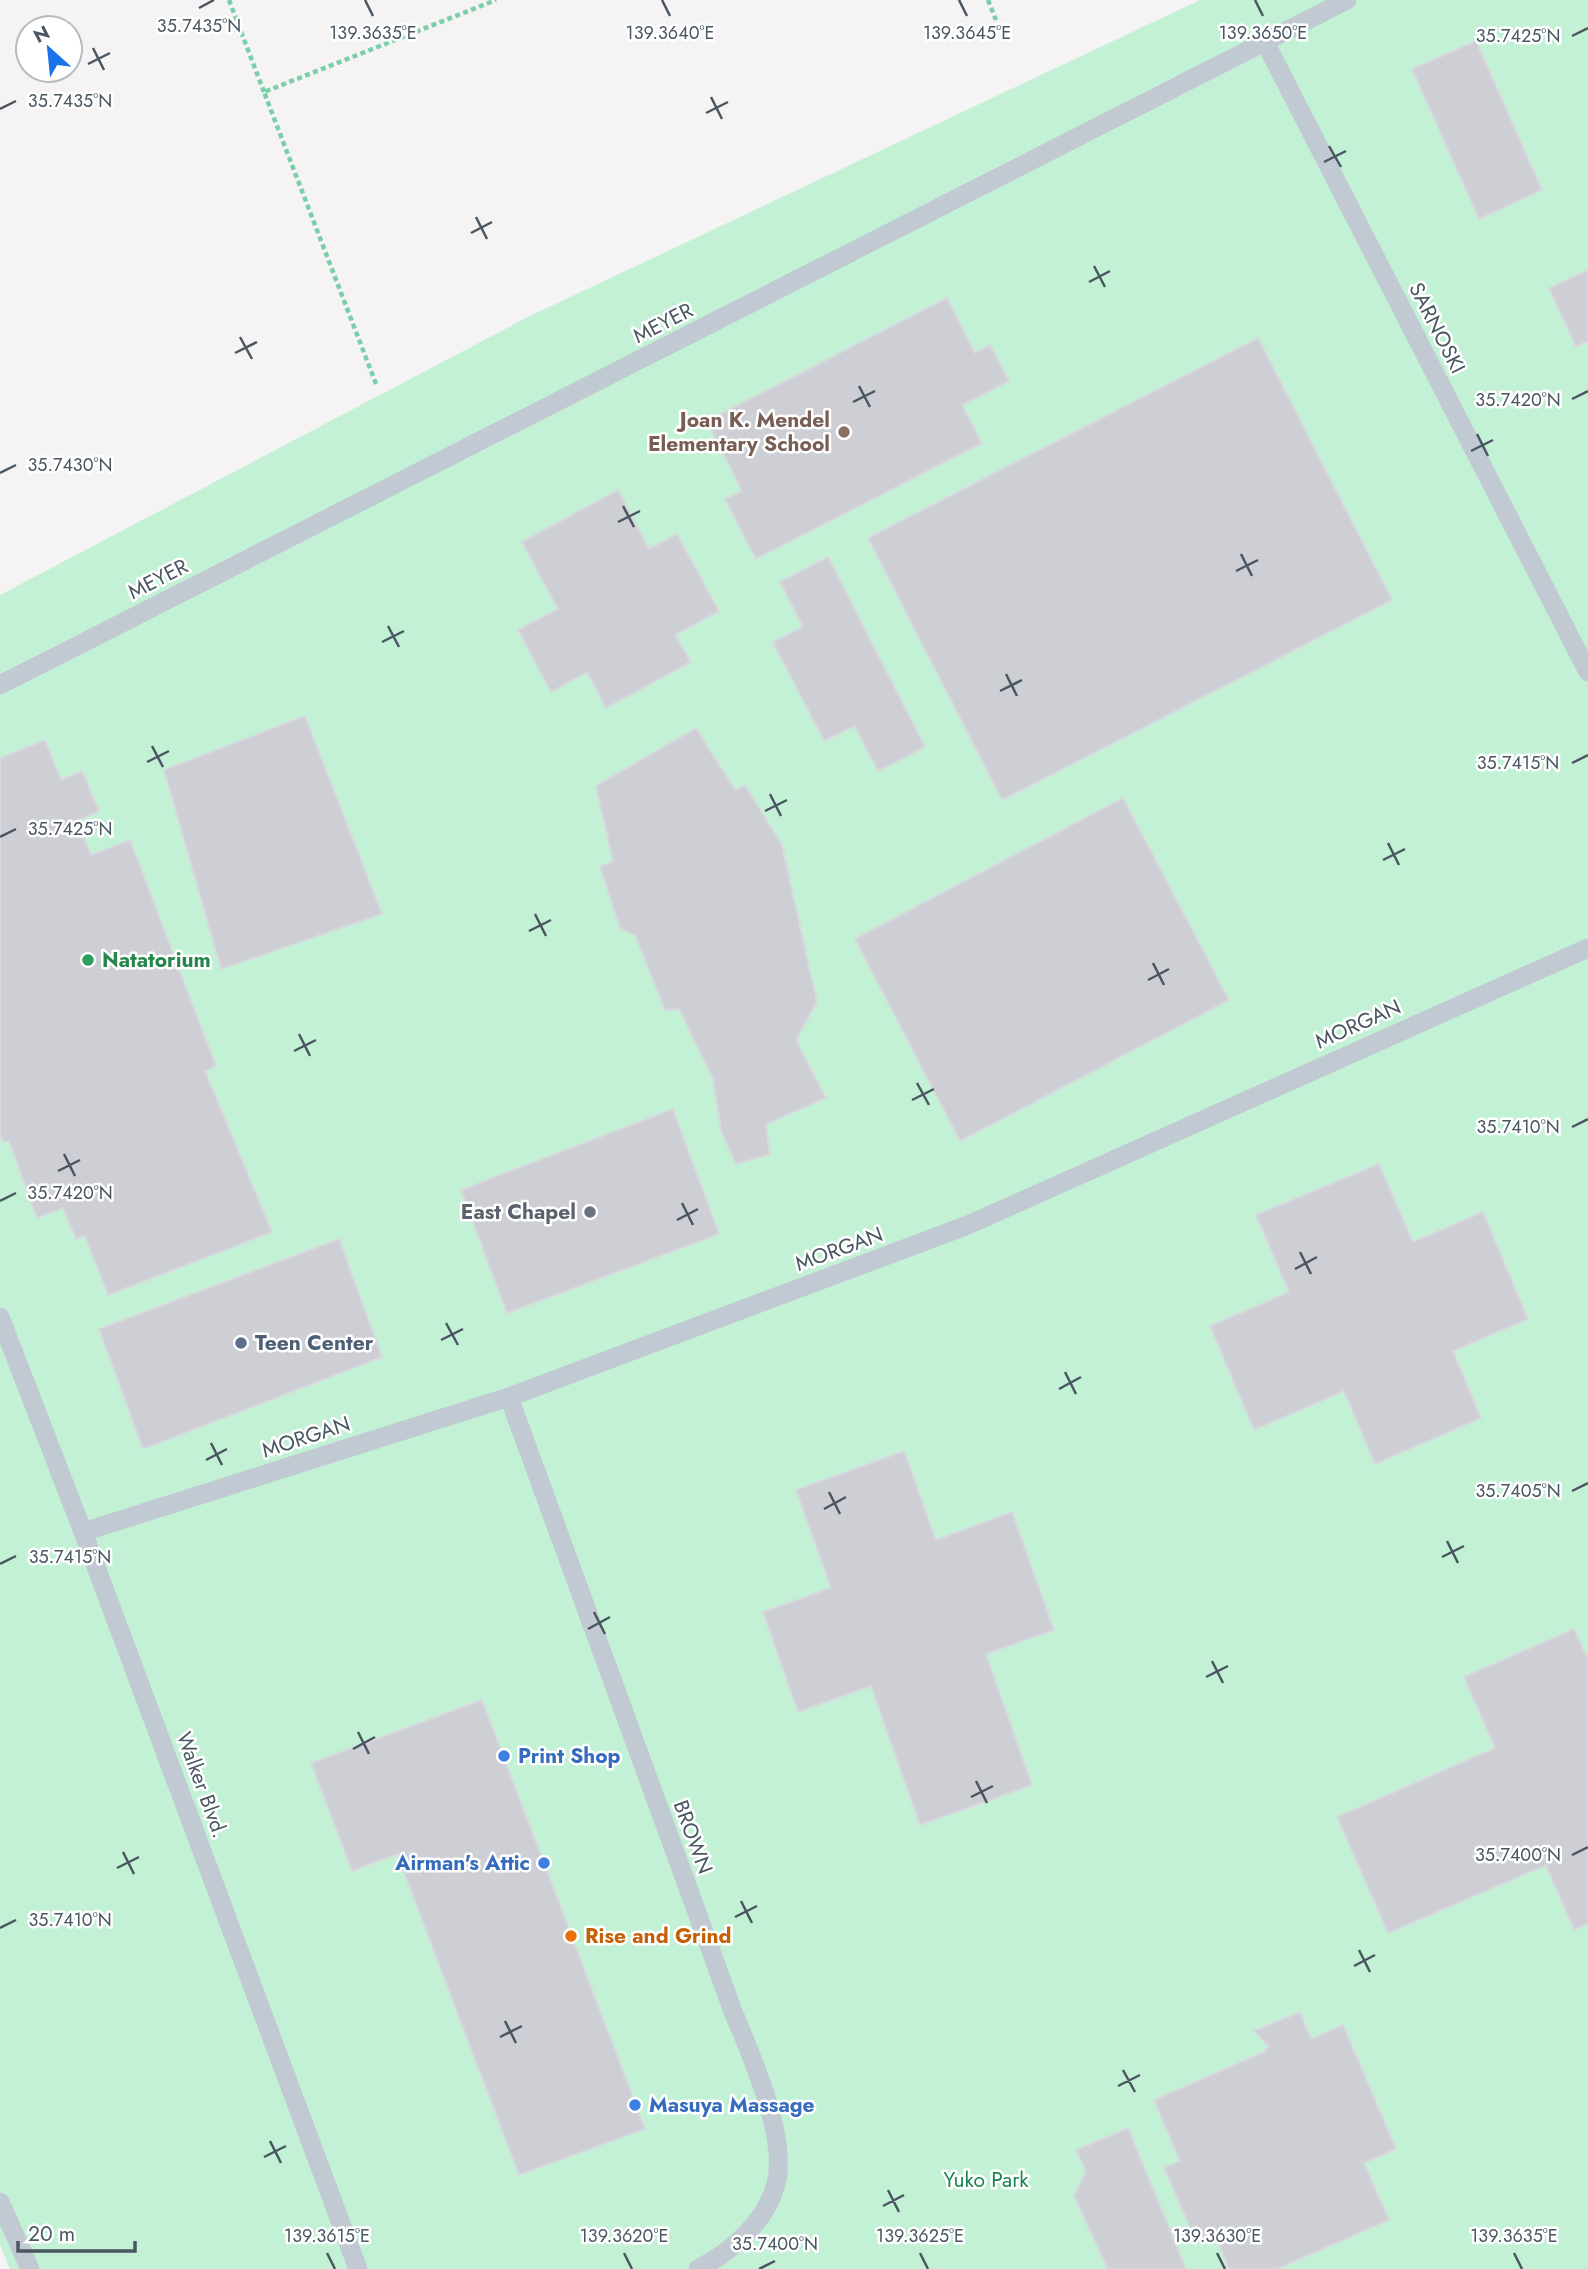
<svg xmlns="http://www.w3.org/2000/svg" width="1588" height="2269" viewBox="0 0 1588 2269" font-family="Jost,sans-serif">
<rect width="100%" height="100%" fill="#f5f3f3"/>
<path fill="#c3f1d5" d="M1200,0H1588V2269H10L0,2245V595L530,316Z"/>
<g fill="#cdcfd5" stroke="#d7d9de" stroke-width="2">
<path d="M1476,41L1542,190L1479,219L1412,69Z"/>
<path d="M1588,270V341L1576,347L1549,288Z"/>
<path d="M947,298L975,353L990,345L1009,381L962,405L982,443L756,559L725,499L742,491L707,421Z"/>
<path d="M1258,338L1392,600L1002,800L868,538Z"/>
<path d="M618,490L649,549L677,534L719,611L675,635L691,662L606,708L587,672L551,692L518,630L558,609L522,542Z"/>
<path d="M828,557L925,747L878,771L855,726L824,741L773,642L803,627L780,582Z"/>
<path d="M305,716L382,914L221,969L164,770Z"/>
<path d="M696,728L735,790L745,785L782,845L817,1002L796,1040L826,1098L766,1124L770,1154L736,1164L721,1131L713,1078L679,1009L665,1010L635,935L620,928L600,867L613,861L596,786Z"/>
<path d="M45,740L61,780L82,771L99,811L77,821L91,855L130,840L216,1066L205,1071L272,1232L108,1295L85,1236L76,1239L63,1208L37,1218L9,1141L3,1142L0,1134V758Z"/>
<path d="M1123,798L1229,1000L960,1141L855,939Z"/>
<path d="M673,1109L719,1234L507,1313L461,1190Z"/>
<path d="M1379,1164L1413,1242L1483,1212L1528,1319L1453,1351L1481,1418L1375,1464L1344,1391L1254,1430L1210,1326L1289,1292L1256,1215Z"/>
<path d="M339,1239L382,1357L143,1449L99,1329Z"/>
<path d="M904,1451L936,1540L1012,1512L1054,1630L986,1654L1032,1785L920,1825L871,1686L798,1712L763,1612L831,1588L796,1490Z"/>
<path d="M1574,1629L1588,1660V1924L1574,1930L1546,1865L1388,1933L1337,1817L1495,1748L1464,1677Z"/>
<path d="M482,1700L645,2129L519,2175L397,1854L352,1871L311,1763Z"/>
<path d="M1300,2012L1311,2039L1343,2025L1396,2149L1364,2163L1389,2220L1277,2269H1229L1215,2235L1197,2243L1164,2168L1180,2161L1154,2100L1264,2052L1269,2047L1254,2031Z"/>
<path d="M1128,2128L1186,2269H1108L1074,2196L1086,2171L1076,2150Z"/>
</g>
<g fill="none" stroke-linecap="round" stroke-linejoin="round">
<g stroke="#7ad0a6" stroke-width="4.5" stroke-dasharray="5 3.5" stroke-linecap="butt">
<path d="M229,0L264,92"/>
<path d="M988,0L996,20"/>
<path d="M376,384L264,92L496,0"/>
</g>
<g stroke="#c1cad2" stroke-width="19">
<path d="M1265,42L1588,672"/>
<path d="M0,685L1347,0"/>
<path d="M0,1317L83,1532L358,2269"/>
<path d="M509,1397L734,2014C752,2057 788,2138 776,2184C766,2222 731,2252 698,2269"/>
<path d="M83,1532L509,1397L968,1225L1588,948"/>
<path d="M0,2202L30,2269"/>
</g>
</g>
<path fill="none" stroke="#4a5661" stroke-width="2.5" d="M365,0L373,16M662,0L670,16M959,0L967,16M1255,0L1263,16M199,8L214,0M1572,36L1588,28M93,48L104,70M88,64L110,53M711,97L722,119M0,109L16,101M706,113L728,102M1329,146L1341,167M1324,162L1346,151M476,217L487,239M471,233L492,222M1094,266L1105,287M1089,282L1110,271M240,337L252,359M235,353L257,342M859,386L870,407M1572,399L1588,391M853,402L875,391M1477,434L1488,456M1471,451L1493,440M0,473L16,465M623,506L634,527M618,522L640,511M1241,554L1252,576M1236,571L1258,560M388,626L399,647M382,642L404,631M1006,674L1017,696M1000,691L1022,680M152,746L163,767M147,762L169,751M1572,763L1588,755M770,794L781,816M765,811L787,800M0,837L16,829M1388,843L1399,865M1383,860L1405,849M535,914L546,936M529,931L551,920M1153,963L1164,985M1148,980L1169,969M299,1034L310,1056M294,1051L316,1040M917,1083L929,1105M912,1100L934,1089M1572,1127L1588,1119M64,1154L75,1176M58,1171L80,1160M0,1201L16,1193M682,1203L693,1225M677,1220L698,1209M1300,1252L1311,1274M1295,1269L1317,1257M446,1323L458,1345M441,1340L463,1329M1065,1372L1076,1394M1059,1389L1081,1377M211,1443L222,1465M206,1460L227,1449M1572,1491L1588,1483M829,1492L840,1514M824,1509L846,1497M1447,1541L1458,1563M1442,1557L1464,1546M0,1564L16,1556M594,1612L605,1634M588,1629L610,1617M1212,1661L1223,1683M1206,1677L1228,1666M358,1732L369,1754M353,1749L375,1737M976,1781L987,1803M971,1797L993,1786M123,1852L134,1874M1572,1855L1588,1847M117,1868L139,1857M741,1901L752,1923M735,1917L757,1906M0,1928L16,1920M1359,1950L1370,1972M1354,1966L1375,1955M505,2021L516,2043M500,2037L522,2026M1123,2070L1135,2092M1118,2086L1140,2075M270,2141L281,2163M264,2157L286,2146M888,2190L899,2212M883,2206L904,2195M327,2253L335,2269M624,2253L632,2269M920,2253L928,2269M1217,2253L1225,2269M1514,2253L1522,2269M759,2269L775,2261"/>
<circle fill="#8d6e63" stroke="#fff" stroke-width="2.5" cx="844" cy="432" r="7"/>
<circle fill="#2e9e5b" stroke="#fff" stroke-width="2.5" cx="88" cy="960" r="7"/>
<circle fill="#6b7280" stroke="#fff" stroke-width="2.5" cx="590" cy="1212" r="7"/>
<circle fill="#5c6f8a" stroke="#fff" stroke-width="2.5" cx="241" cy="1343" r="7"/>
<g fill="#3f7fe0" stroke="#fff" stroke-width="2.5">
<circle cx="504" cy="1756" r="7"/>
<circle cx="544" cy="1863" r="7"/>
<circle cx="635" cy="2105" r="7"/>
</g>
<circle fill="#e8710a" stroke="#fff" stroke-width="2.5" cx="571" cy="1936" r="7"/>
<g text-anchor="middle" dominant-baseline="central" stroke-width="5" stroke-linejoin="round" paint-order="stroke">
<g font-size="21" fill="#4a5661" stroke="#fff">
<text transform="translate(663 323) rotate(-27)">MEYER</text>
<text transform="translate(1437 328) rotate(63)">SARNOSKI</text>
<text transform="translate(158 579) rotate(-27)">MEYER</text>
<text transform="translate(1358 1024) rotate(-24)">MORGAN</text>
<text transform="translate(839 1249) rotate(-20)">MORGAN</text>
<text transform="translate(306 1437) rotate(-18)">MORGAN</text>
<text transform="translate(202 1785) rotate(70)">Walker Blvd.</text>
<text transform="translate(693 1837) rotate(70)">BROWN</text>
</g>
<g font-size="21" font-weight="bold" fill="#785e54" stroke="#fff" text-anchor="end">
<text x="830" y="420">Joan K. Mendel<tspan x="830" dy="24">Elementary School</tspan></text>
</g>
<g font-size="21" font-weight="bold" fill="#27864d" stroke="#fff" text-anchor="start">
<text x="102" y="960">Natatorium</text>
</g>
<g font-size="21" font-weight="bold" fill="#5b616d" stroke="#fff" text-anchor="end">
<text x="576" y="1212">East Chapel</text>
</g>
<g font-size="21" font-weight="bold" fill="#4e5e75" stroke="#fff" text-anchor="start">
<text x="255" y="1343">Teen Center</text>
</g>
<g font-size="21" font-weight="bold" fill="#366cbe" stroke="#fff" text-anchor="start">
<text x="518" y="1756">Print Shop</text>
<text x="530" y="1863" text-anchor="end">Airman's Attic</text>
<text x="649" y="2105">Masuya Massage</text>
</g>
<g font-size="21" font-weight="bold" fill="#c56008" stroke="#fff" text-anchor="start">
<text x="585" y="1936">Rise and Grind</text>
</g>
<g font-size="21" fill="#17864f" stroke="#fff">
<text x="986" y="2180">Yuko Park</text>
</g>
</g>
<g font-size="18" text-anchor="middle" fill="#4a5661" stroke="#fff" stroke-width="5" stroke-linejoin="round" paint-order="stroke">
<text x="199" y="32">35.7435°N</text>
<text x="373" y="39">139.3635°E</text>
<text x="670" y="39">139.3640°E</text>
<text x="967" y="39">139.3645°E</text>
<text x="1263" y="39">139.3650°E</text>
<text x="1518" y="42">35.7425°N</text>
<text x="70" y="107">35.7435°N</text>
<text x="1518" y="406">35.7420°N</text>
<text x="70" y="471">35.7430°N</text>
<text x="1518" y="769">35.7415°N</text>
<text x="70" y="835">35.7425°N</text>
<text x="1518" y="1133">35.7410°N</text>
<text x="70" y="1199">35.7420°N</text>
<text x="1518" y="1497">35.7405°N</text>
<text x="70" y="1563">35.7415°N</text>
<text x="1518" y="1861">35.7400°N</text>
<text x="70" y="1926">35.7410°N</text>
<text x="327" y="2242">139.3615°E</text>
<text x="624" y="2242">139.3620°E</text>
<text x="920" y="2242">139.3625°E</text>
<text x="1217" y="2242">139.3630°E</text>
<text x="1514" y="2242">139.3635°E</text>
<text x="775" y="2250">35.7400°N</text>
</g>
<g transform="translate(49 49) rotate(333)"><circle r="33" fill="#ffffff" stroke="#b7bbc0" stroke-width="2"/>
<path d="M0-5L12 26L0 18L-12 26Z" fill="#1a73e8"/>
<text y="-10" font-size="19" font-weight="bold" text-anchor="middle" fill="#4a5661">N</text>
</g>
<path d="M18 2241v10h117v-10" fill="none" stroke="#4a5661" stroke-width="3.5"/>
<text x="28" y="2241" font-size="21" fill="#4a5661" stroke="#ffffff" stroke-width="5" paint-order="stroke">20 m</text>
</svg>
